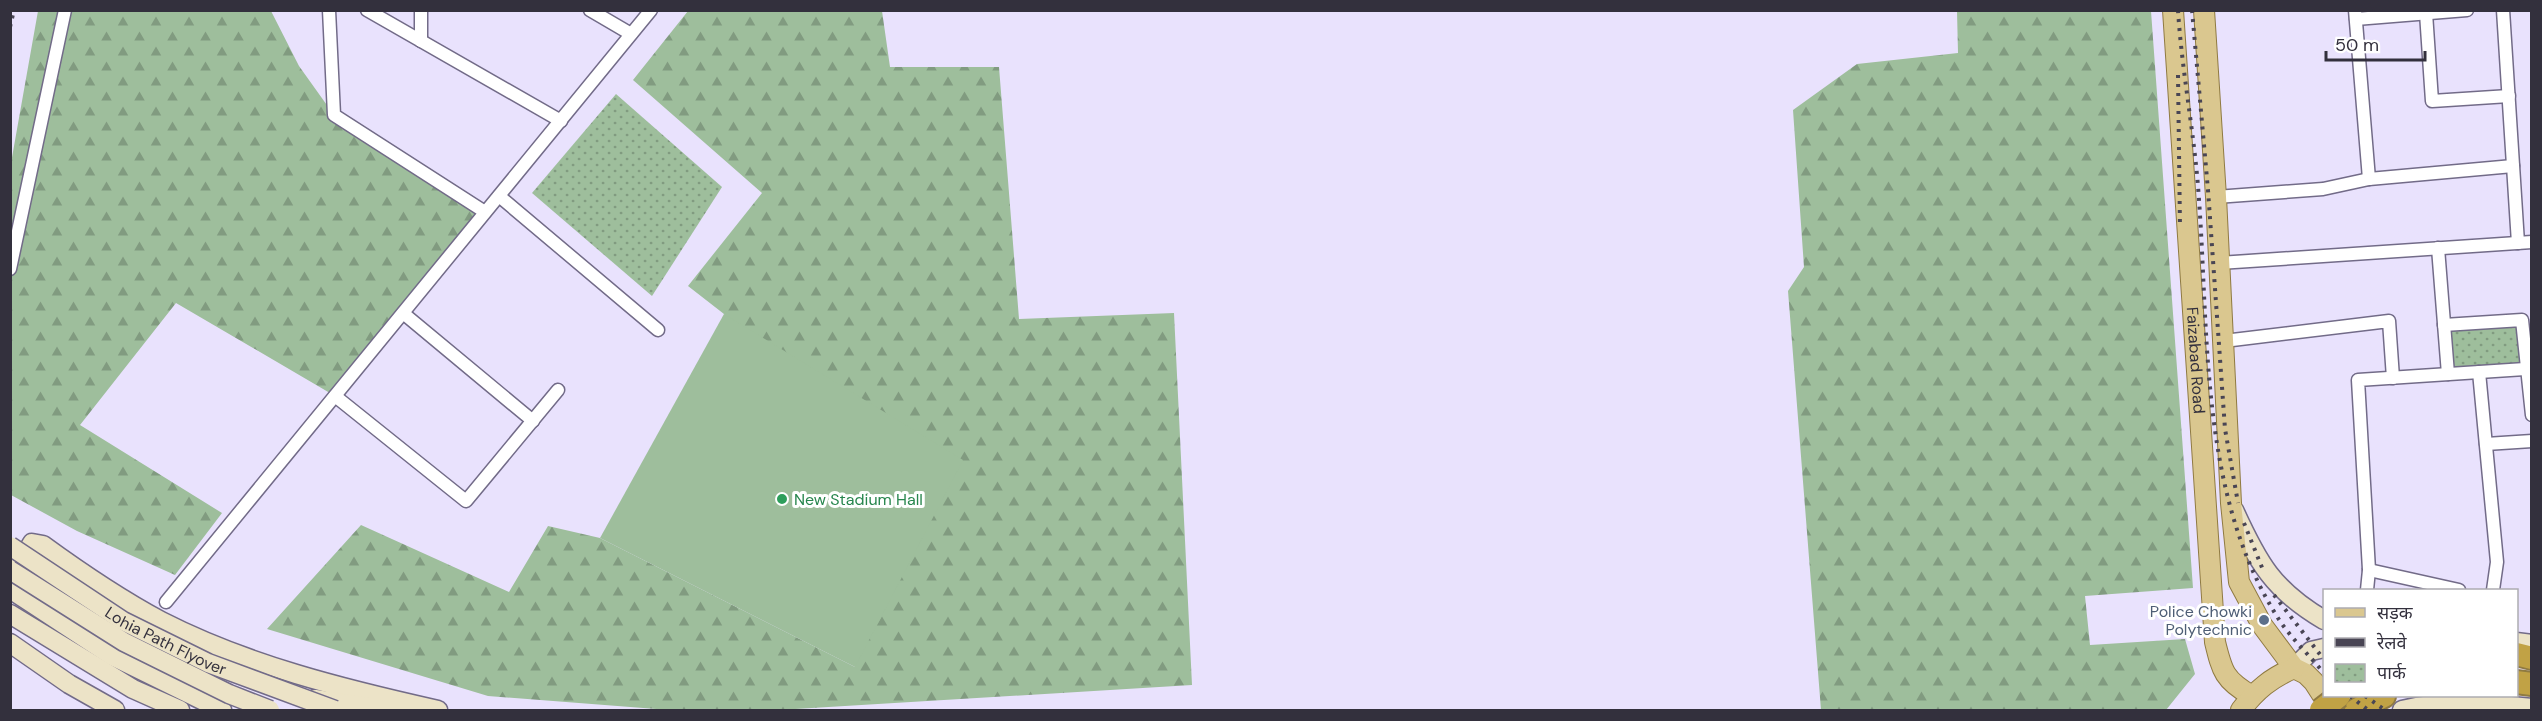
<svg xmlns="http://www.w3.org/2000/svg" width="2542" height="721" viewBox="0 0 2542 721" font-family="'DM Sans','Noto Sans Devanagari',sans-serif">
<defs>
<pattern id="forest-firs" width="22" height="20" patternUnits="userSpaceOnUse" patternTransform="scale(1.5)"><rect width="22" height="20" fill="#9ebe9c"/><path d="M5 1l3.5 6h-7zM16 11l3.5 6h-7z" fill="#819b80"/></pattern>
<pattern id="park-dots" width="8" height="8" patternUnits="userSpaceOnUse" patternTransform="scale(1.5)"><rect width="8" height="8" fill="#9ebe9c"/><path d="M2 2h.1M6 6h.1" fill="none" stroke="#819b80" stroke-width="1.8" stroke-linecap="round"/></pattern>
</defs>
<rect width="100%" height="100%" fill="#e9e2fd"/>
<g fill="url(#forest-firs)">
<path d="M38,11H271L299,66L334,115L485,212L335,396L176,303L80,425L222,513L175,575L77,531L11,495V163Z"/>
<path d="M688,11H882L890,67H999L1019,319L1174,313L1192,685L779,710H669L488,696L267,629L361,525L509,592L548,526L600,538L855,667L724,314L688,286L762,193L633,80Z"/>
<path d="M1957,11H2151L2193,588L2085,596L2090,645L2185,639L2195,674L2166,710H1821L1788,291L1804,267L1793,110L1857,64L1958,53Z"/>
</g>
<g fill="url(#park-dots)">
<path d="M616,94L722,187L652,296L532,193Z"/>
<path d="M2518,325L2520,366L2453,370L2450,329Z"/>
</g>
<path fill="#9ebe9c" d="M724,314L963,460L855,667L600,538Z"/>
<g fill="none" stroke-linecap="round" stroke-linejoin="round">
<defs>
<g id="street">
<path d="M329,10L334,115L485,212"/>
<path d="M367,10L561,121"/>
<path d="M590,10L631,34"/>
<path d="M2355,10L2369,179"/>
<path d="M2503,10L2518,243"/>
<path d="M2426,13L2432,101L2509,96"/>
<path d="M2356,19L2467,10"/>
<path d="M421,41V10"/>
<path d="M499,196L658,330"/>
<path d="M2216,197L2323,189L2369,179L2513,166"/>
<path d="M2438,248L2448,374"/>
<path d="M2219,263L2532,242"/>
<path d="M10,269L65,10"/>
<path d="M403,313L533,421"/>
<path d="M2444,325L2522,320L2532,415"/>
<path d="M2224,341L2389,321L2393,378"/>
<path d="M2479,372L2497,562L2493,590"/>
<path d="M335,396L466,501L558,390"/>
<path d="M2486,444L2532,441"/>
<path d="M2369,570L2459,590"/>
<path d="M2367,590L2369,570L2358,380L2525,369"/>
<path d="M166,602L651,10"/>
</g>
<g id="secondary">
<path d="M2234,510C2258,563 2273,590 2324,620"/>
<path d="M10,580L32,543L43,545C80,572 120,599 161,621C247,665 344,689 438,710"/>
<path d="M10,589L112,656L222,710"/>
<path d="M10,614L133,689L180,710"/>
<path d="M2516,642L2532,644"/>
<path d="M10,643L69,684L115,710"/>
<path d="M2294,668L2311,651L2324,648"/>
<path d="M315,699L387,710"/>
<path d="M2402,710C2444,700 2489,703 2532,708"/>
</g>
<g id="primary">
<path id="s1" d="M2173,10L2215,642C2222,671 2224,680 2252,696"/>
<path d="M2204,10L2216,197L2231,503L2239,582L2262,625L2294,668L2306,674L2314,682L2332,710"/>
<path d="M2241,710C2256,690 2271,678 2294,668"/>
</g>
<g id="highway">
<path d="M2516,654L2532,658"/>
<path d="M2516,682L2532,684"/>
<path d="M2356,710L2384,696"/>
</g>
</defs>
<use href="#street" stroke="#726b88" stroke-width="15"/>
<use href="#secondary" stroke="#726b88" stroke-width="21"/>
<use href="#primary" stroke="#8f7a42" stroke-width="22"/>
<use href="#highway" stroke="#8f7a42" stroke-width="26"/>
<use href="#street" stroke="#fff" stroke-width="12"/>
<use href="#secondary" stroke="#ece3c7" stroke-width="18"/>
<use href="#primary" stroke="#dac78f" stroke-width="20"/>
<use href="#highway" stroke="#c1a245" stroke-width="22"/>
<g stroke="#494554" stroke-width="4" stroke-dasharray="3 6" stroke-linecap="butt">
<path d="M2178,10C2182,74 2195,136 2199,200C2209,339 2200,495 2278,618C2290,637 2309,655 2324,673"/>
<path d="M2192,10L2208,190L2225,429L2238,503"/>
<path d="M10,27L14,10"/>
<path d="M2178,75L2180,228"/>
<path d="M2244,523L2263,570"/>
<path d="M2274,595L2322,657"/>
<path d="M2350,696L2368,710"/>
<path d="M2365,696L2385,710"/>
</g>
<defs>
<g id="secondary-bridge">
<path id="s2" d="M10,546L123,621L208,663L335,710"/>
<path d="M10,570L124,642L229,694L270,710"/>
</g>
<path id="highway-bridge" d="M2321,710L2339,696"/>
</defs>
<use href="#secondary-bridge" stroke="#726b88" stroke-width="21" stroke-linecap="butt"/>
<use href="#highway-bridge" stroke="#8f7a42" stroke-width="26" stroke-linecap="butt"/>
<use href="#secondary-bridge" stroke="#ece3c7" stroke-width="18"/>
<use href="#highway-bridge" stroke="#c1a245" stroke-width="22"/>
</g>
<circle fill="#2e9e5b" stroke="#fff" stroke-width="2" cx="782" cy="499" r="6"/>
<circle fill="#5c6f8a" stroke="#fff" stroke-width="2" cx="2264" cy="620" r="6"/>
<g text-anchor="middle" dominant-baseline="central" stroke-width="6" stroke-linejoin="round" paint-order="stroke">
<g font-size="16" fill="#33303d" stroke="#fff">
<text stroke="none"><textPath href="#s1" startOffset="351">Faizabad Road</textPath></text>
<text stroke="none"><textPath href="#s2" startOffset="183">Lohia Path Flyover</textPath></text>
</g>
<g font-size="16" fill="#27864d" stroke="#fff" text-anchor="start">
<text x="794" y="499">New Stadium Hall</text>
</g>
<g font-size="16" fill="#4e5e75" stroke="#fff" text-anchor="end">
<text x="2252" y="611">Police Chowki<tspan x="2252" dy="18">Polytechnic</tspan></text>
</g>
</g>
<rect width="2542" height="721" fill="none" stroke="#33303d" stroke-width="24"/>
<rect x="2323" y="589" width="195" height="108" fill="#ffffff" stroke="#adacb1" stroke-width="1.5"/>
<rect x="2335" y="608" width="30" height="9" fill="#dac78f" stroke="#adacb1" stroke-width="1.5"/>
<text x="2377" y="619" font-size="18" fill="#33303d">सड़क</text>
<rect x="2335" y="638" width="30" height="9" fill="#494554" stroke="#adacb1" stroke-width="1.5"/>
<text x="2377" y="649" font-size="18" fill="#33303d">रेलवे</text>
<rect x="2335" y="664" width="30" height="18" fill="url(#park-dots)" stroke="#adacb1" stroke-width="1.5"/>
<text x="2377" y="679" font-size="18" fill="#33303d">पार्क</text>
<path d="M2326 51v9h99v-9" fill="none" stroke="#33303d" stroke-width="3"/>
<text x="2335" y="51" font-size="18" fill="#33303d" stroke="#ffffff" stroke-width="4.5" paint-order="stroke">50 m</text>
</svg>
